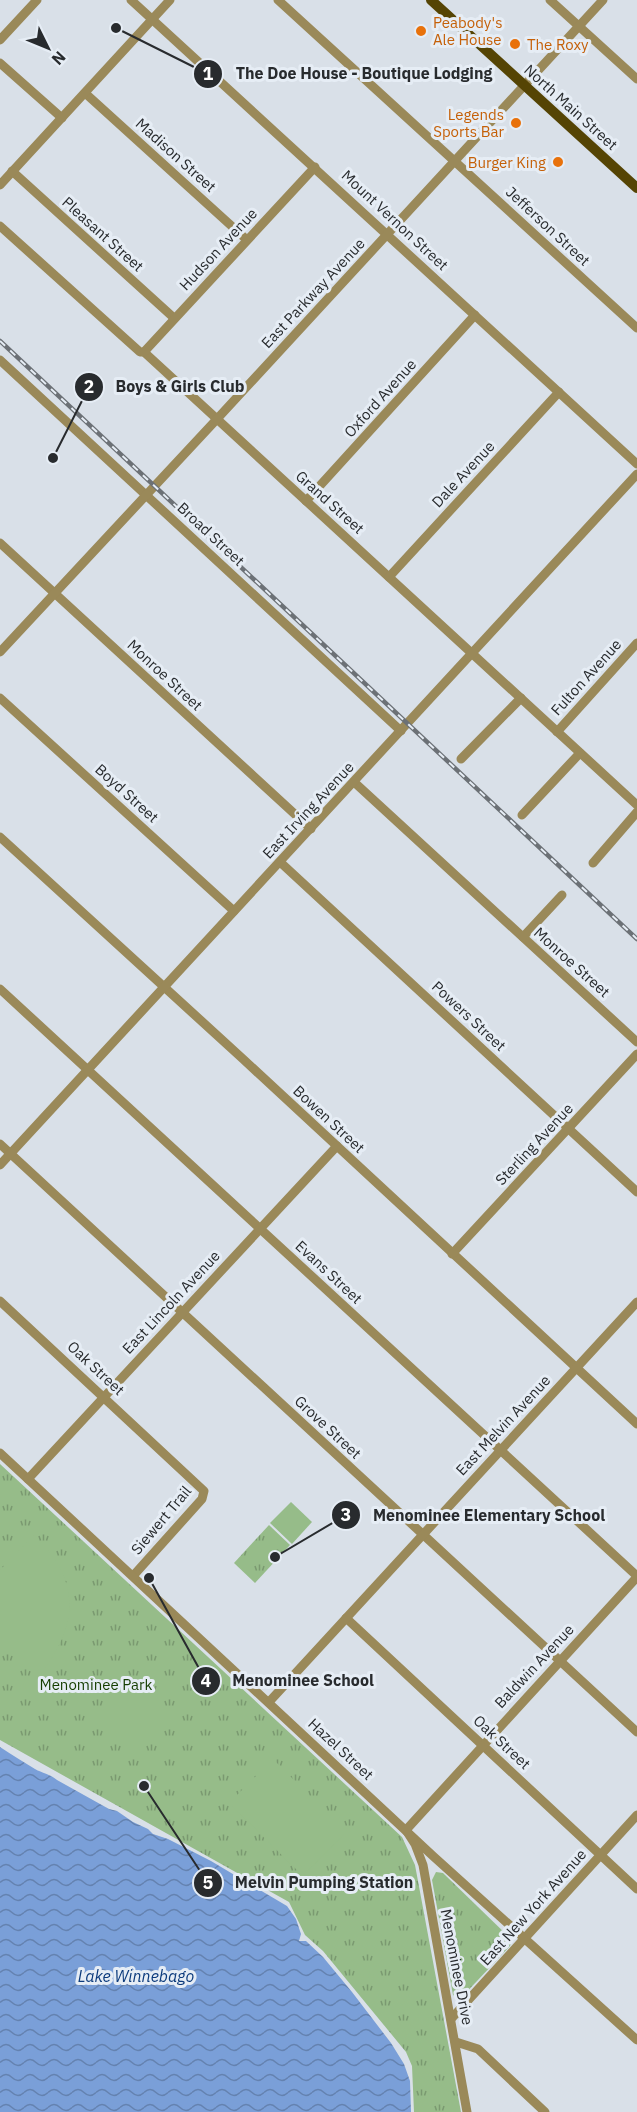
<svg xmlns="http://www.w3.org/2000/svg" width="637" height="2112" viewBox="0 0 637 2112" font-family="'IBM Plex Sans',sans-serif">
<defs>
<pattern id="grass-tufts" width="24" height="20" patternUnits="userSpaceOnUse" patternTransform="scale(1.5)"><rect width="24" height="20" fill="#96bc89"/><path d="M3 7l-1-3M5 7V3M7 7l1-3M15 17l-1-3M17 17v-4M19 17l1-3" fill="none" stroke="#7a9970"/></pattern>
<pattern id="water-waves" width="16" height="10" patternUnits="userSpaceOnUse" patternTransform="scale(1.5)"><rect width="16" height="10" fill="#7a9fd8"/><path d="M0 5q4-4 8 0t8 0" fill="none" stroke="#6482b0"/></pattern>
</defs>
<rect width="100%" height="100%" fill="#d9e0e8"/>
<g fill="url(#grass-tufts)">
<path d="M0,1464L402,1837L415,1865L461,2112H414L412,2066L406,2052L323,1951L305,1935L289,1902L0,1740Z"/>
<path d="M269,1525L290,1545L255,1583L234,1563Z"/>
<path d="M436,1872L443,1873L512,1940L510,1946L460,1999L453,1995L432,1880Z"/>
</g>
<g fill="#96bc89">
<path d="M291,1502L312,1522L292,1544L270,1523Z"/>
<path d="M34,1535C43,1545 54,1556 60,1568C81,1609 64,1643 39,1677L27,1669L0,1643V1570Z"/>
<path d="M135,1690L169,1723L137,1755L106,1727V1720Z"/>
<path d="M273,1759L346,1832L303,1876L229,1803Z"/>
</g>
<path fill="url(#water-waves)" d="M0,1747C11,1754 23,1762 35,1769C42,1773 50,1774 57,1780L109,1809L117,1811L133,1822L148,1829L153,1834L168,1839L211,1861L287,1906L296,1919L301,1934L299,1941H306L323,1957L352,1992L391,2043L404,2064L410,2081L411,2112H0Z"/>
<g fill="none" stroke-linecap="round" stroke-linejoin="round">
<g stroke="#9a8959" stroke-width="9">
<path d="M131,0L637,464"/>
<path d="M278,0L637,328"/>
<path d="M550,0L637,79"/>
<path d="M0,40L37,0"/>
<path d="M0,63L62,118"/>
<path d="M85,93L247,240"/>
<path d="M12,171L174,318"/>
<path d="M0,185L170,0"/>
<path d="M0,226L140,352H144L637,805"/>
<path d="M144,352L315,167"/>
<path d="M0,360L401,731"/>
<path d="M306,501L475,315"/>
<path d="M0,543L311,829"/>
<path d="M389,577L559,392"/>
<path d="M0,652L217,419L603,0"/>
<path d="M0,698L234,911"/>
<path d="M557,732L637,643"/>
<path d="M461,759L521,698"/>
<path d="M354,782L637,1042"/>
<path d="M522,815L580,753"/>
<path d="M0,837L243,1059L637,1424"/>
<path d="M280,862L637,1192"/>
<path d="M593,863L637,812"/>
<path d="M523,937L562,895"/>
<path d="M0,989L637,1576"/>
<path d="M0,1144L637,1732"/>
<path d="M0,1165L637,474"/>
<path d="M452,1254L637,1054"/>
<path d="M0,1301L204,1491L202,1499L133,1576"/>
<path d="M0,1453L433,1856L637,2040"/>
<path d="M28,1479L337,1146"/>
<path d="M346,1618L637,1889"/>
<path d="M269,1702L637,1302"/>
<path d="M451,2019L637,1815"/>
<path d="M456,2042L478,2049L545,2112"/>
<path d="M467,2112L423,1865L415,1844L406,1830L637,1577"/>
</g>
<path stroke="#554404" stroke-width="10" d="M431,0L637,188"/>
<defs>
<path id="rail" d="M0,341L637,939"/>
</defs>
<use href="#rail" stroke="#6c7176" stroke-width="4.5"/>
<use href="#rail" stroke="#e6edf5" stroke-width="2" stroke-dasharray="7" stroke-linecap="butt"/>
</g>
<g fill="#e8710a" stroke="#e6edf5" stroke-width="2">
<circle cx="421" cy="31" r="6"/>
<circle cx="515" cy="44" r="6"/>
<circle cx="516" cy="123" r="6"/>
<circle cx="558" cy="162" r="6"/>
</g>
<g text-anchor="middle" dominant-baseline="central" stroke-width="6" stroke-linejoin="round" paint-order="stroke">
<g font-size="15" fill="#c56008" stroke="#e6edf5" text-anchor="start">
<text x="433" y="22">Peabody's<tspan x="433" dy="17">Ale House</tspan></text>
<text x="527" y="44">The Roxy</text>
<text x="504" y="114" text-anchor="end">Legends<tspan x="504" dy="17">Sports Bar</tspan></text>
<text x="546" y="162" text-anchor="end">Burger King</text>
</g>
<g font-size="15" fill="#282b2e" stroke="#e6edf5">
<text transform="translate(571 107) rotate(42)">North Main Street</text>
<text transform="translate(176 155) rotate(42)">Madison Street</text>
<text transform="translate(395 220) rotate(43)">Mount Vernon Street</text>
<text transform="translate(548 226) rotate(43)">Jefferson Street</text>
<text transform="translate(103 234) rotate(42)">Pleasant Street</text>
<text transform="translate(218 249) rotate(-47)">Hudson Avenue</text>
<text transform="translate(313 293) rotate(-47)">East Parkway Avenue</text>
<text transform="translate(380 398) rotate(-48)">Oxford Avenue</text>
<text transform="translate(463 474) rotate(-47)">Dale Avenue</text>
<text transform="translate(330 502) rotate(42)">Grand Street</text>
<text transform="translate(211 534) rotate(43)">Broad Street</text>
<text transform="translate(165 675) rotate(43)">Monroe Street</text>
<text transform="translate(586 677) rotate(-48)">Fulton Avenue</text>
<text transform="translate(127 793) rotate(42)">Boyd Street</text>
<text transform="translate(308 810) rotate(-47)">East Irving Avenue</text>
<text transform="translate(572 962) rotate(42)">Monroe Street</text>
<text transform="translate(469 1016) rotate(43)">Powers Street</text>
<text transform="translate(329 1119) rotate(43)">Bowen Street</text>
<text transform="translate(534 1144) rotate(-47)">Sterling Avenue</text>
<text transform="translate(329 1272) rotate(43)">Evans Street</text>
<text transform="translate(171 1302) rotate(-47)">East Lincoln Avenue</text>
<text transform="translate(96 1368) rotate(43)">Oak Street</text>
<text transform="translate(503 1425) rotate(-47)">East Melvin Avenue</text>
<text transform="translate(328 1427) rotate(43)">Grove Street</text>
<text transform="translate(161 1520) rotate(-50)">Siewert Trail</text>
<text transform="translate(534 1666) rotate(-47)">Baldwin Avenue</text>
<text transform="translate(502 1742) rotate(43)">Oak Street</text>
<text transform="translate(341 1749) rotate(43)">Hazel Street</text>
<text transform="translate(533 1907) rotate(-48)">East New York Avenue</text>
<text transform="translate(457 1967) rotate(79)">Menominee Drive</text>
</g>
<g font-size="15" fill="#153e00" stroke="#e6edf5">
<text x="96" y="1684">Menominee Park</text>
</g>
<g font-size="16" font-style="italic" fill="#0b3a7c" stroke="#e6edf5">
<text x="136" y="1976">Lake Winnebago</text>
</g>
</g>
<path fill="none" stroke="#282b2e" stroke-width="2" d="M116 28L208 74M53 458L89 387M275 1557L346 1515M149 1578L206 1681M144 1786L208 1883"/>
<g fill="#282b2e" stroke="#e6edf5" stroke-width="2">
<circle cx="116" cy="28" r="6"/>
<circle cx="53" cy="458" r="6"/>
<circle cx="275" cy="1557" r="6"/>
<circle cx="149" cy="1578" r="6"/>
<circle cx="144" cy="1786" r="6"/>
<circle cx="208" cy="74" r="15"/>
<circle cx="89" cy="387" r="15"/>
<circle cx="346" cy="1515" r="15"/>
<circle cx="206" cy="1681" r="15"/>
<circle cx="208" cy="1883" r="15"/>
</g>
<g font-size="18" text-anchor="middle" font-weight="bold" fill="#fff">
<text x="208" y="80">1</text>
<text x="89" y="393">2</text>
<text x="346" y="1521">3</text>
<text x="206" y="1687">4</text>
<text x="208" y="1889">5</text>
</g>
<g font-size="16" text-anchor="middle" font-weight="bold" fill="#282b2e" stroke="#e6edf5" stroke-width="6" stroke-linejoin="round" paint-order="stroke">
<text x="364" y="79">The Doe House - Boutique Lodging</text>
<text x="180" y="392">Boys &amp; Girls Club</text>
<text x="489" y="1521">Menominee Elementary School</text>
<text x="303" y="1686">Menominee School</text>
<text x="324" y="1888">Melvin Pumping Station</text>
</g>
<g transform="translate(48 48) rotate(133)" stroke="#e6edf5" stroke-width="4.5" paint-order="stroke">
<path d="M0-4.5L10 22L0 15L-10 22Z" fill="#282b2e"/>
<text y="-9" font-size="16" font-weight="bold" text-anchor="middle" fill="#282b2e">N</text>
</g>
</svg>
